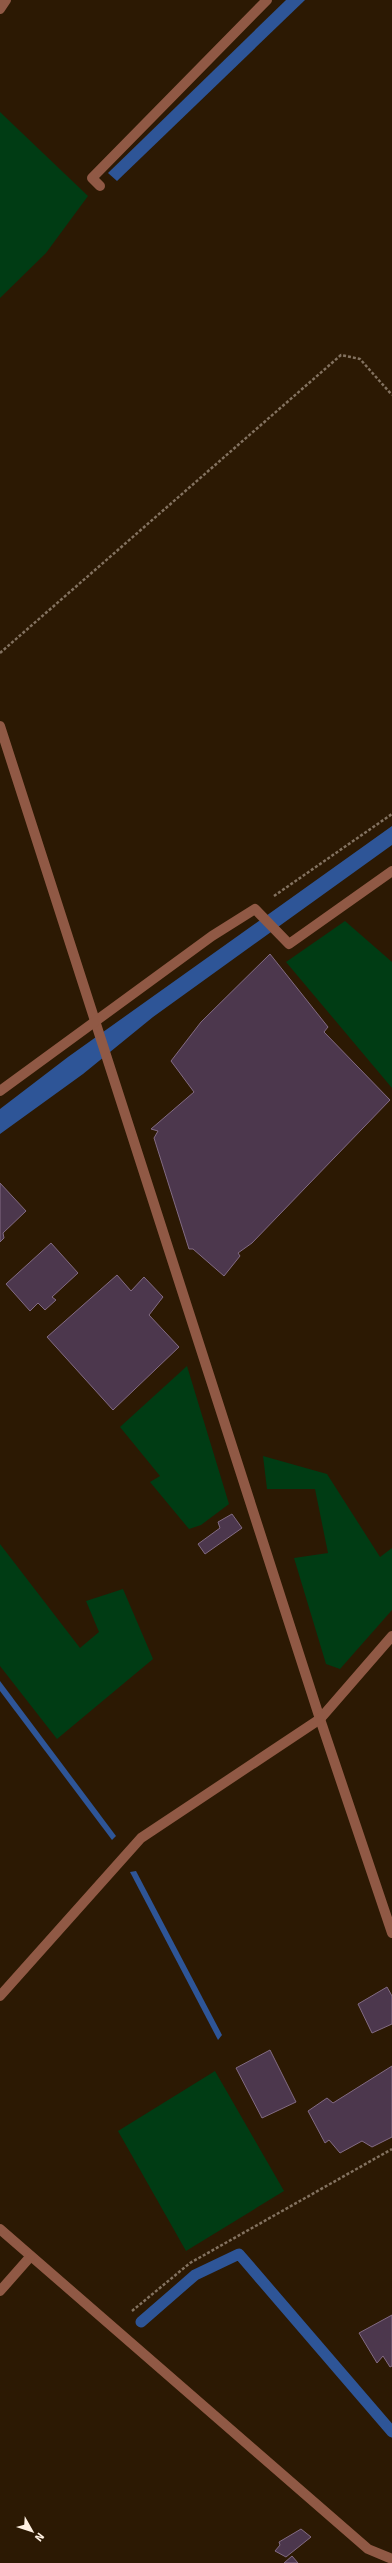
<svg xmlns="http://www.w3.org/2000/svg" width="392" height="2563" viewBox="0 0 392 2563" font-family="Signika,sans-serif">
<rect width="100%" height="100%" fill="#2c1903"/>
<g fill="#003c14">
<path d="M0,112L88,196L46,253L0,298Z"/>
<path d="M345,921L392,962V1088L286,962Z"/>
<path d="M187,1366L229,1504L201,1525L189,1529L150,1482L160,1476L120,1427Z"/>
<path d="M263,1456L327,1474L380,1557L392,1548V1610L340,1669L326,1664L294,1558L328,1553L315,1489H267Z"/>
<path d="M0,1544L80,1648L99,1632L86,1601L123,1589L153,1659L57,1739L0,1666Z"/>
<path d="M215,2071L284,2191L186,2251L118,2131Z"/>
</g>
<g fill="#2e5597">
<path d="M286,0H305L117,181L108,173Z"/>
<path d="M392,826V845L153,1017L83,1074L0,1134V1109L68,1057Z"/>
<path d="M0,1681L116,1836L112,1840L0,1691Z"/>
<path d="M136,1871L222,2035L218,2040L130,1872Z"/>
</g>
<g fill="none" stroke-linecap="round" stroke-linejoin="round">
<path stroke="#2e5597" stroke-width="11" d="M141,2322L195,2275L239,2254L392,2432"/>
</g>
<g fill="#4c374d" stroke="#826b83">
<path d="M270,954L328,1027L324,1032L390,1100L252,1243L238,1253L240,1256L224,1276L193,1249H189L154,1138L158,1131L151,1129L194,1092L171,1061L201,1022Z"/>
<path d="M0,1183L26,1211L3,1233L4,1238L0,1242Z"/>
<path d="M51,1243L78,1273L52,1297L56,1300L45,1310L38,1303L30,1311L6,1284Z"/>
<path d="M117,1275L131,1291L144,1277L163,1297L149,1315L179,1347L113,1410L47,1337Z"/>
<path d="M232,1514L242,1528L205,1554L198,1544L220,1528L218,1522Z"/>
<path d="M387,1987L392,1996V2024L372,2033L358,2004Z"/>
<path d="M270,2050L296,2102L262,2118L236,2068Z"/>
<path d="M392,2066V2137L372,2147L362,2141L340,2153L329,2140L325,2143L308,2111L327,2098L333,2103Z"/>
<path d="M392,2315V2366L390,2367L383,2356L377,2363L359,2333Z"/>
<path d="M301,2529L311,2537L286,2557L275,2551L280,2545L279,2542Z"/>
<path d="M292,2556L298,2563H284Z"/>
</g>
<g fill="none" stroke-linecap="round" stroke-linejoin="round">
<g stroke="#837260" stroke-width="2.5" stroke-dasharray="3 2" stroke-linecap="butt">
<path d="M0,653L341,355L360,359L392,395"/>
<path d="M274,896L392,814"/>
<path d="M132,2311L190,2263L392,2149"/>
</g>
<g stroke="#905945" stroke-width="10">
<path d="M0,9L6,0"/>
<path d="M100,186L92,178L267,0"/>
<path d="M0,726L320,1719L392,1933"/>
<path d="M0,1091L212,936L255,909L289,944L392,871"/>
<path d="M0,1996L141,1838L320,1719L392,1636"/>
<path d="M0,2229L368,2549L392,2559"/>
<path d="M0,2291L30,2257"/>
</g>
</g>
<g transform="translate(32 2531) rotate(129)" stroke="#2c1903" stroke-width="3" paint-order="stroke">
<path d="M0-3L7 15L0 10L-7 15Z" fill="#fff1e3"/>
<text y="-6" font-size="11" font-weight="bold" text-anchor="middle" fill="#fff1e3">N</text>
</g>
</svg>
